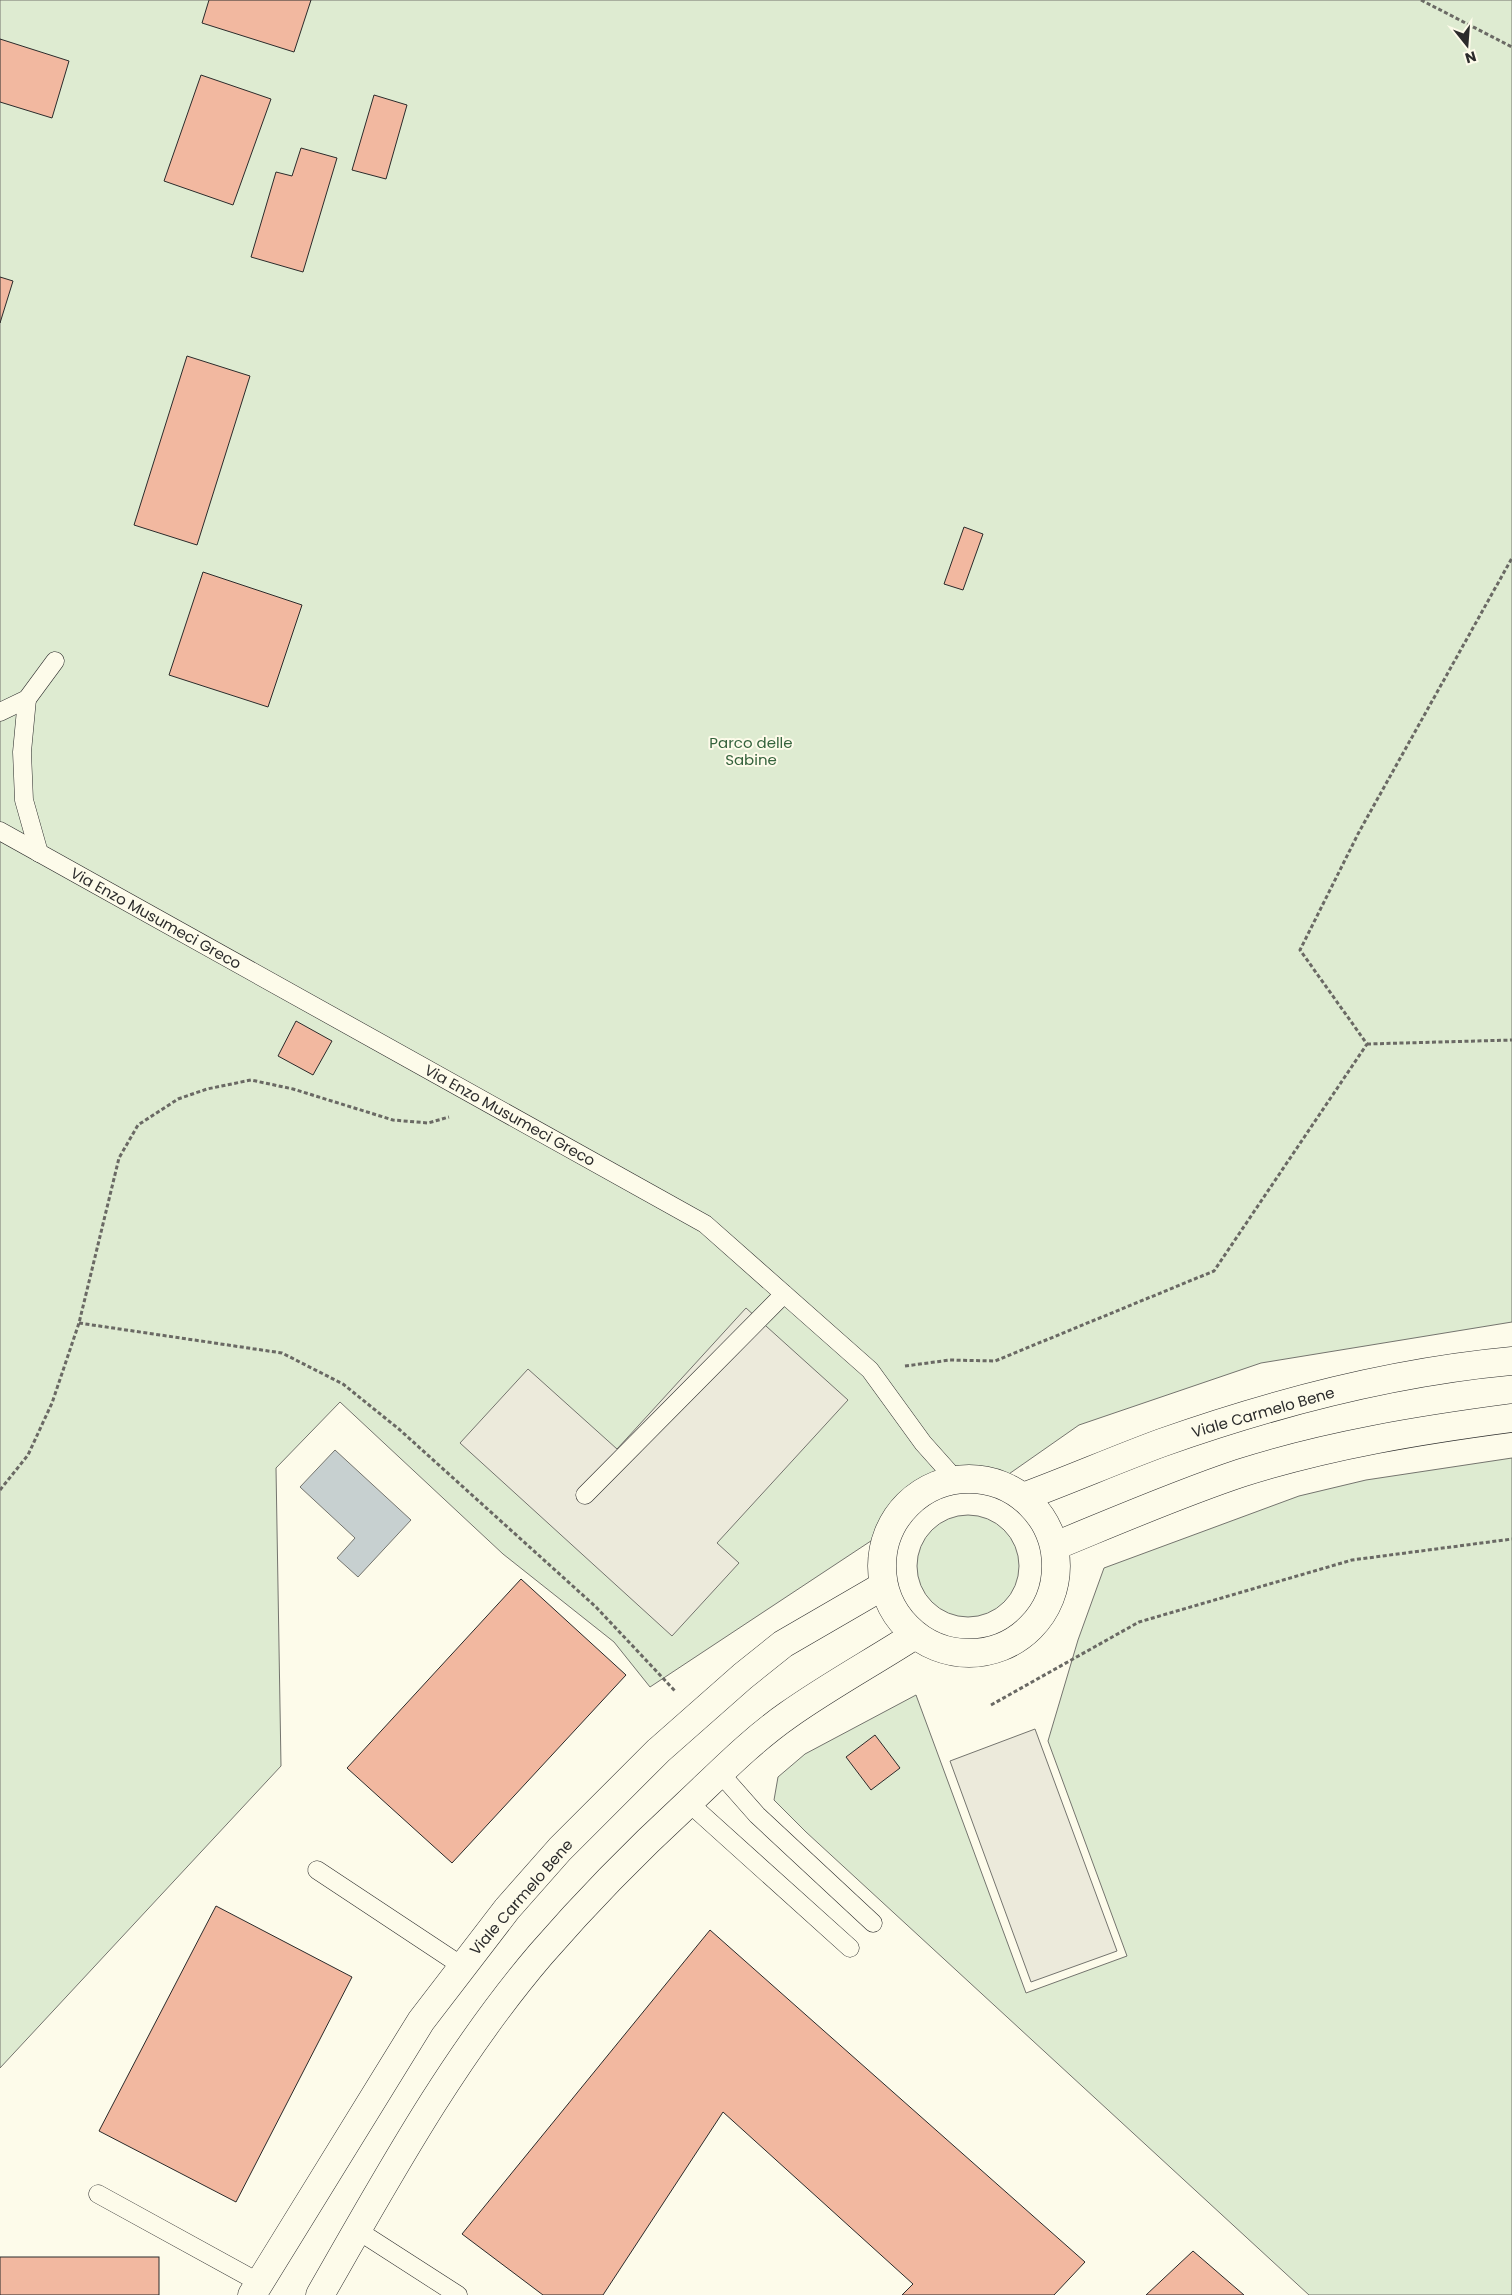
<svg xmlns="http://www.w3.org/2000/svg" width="1512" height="2295" viewBox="0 0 1512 2295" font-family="Poppins,sans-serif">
<rect width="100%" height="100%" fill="#fdfbea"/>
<g fill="#deebd1" stroke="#74746e">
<path d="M0,0H1512V1322L1261,1363L1079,1425L996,1483C965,1476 927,1481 905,1506C899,1513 894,1522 889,1529L650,1687L614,1642L503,1554L340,1402L276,1468L281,1766L0,2068Z"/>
<path d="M1512,1458V2295H1309L806,1832L774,1800L778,1777L805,1754L916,1695L1026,1993L1127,1956L1048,1741L1078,1640L1104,1568L1299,1496L1366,1480Z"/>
<circle cx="968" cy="1566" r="51"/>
</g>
<g fill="#eceadb" stroke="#74746e">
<path d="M746,1308L848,1400L717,1543L739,1563L672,1636L460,1443L528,1369L617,1449Z"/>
<path d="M1035,1729L1117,1951L1031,1982L950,1761Z"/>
</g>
<path fill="#c7d0d0" stroke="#74746e" d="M335,1450L411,1520L358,1577L337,1558L355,1538L300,1487Z"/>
<g fill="#f2b8a0" stroke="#2b2b2b">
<path d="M209,0H311L294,52L202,23Z"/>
<path d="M0,39L69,61L52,118L0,102Z"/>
<path d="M201,75L271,99L233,205L164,181Z"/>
<path d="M374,95L407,105L386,179L352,170Z"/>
<path d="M301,148L337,158L303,272L251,257L276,172L292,176Z"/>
<path d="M0,277L13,281L0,323Z"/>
<path d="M187,356L250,376L197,545L134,525Z"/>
<path d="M964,527L983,534L963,590L944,584Z"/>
<path d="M203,572L302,605L268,707L169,675Z"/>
<path d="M296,1021L332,1041L313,1075L278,1056Z"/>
<path d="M521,1579L626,1675L452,1863L347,1768Z"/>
<path d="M875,1735L900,1768L871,1790L846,1757Z"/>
<path d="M216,1906L352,1977L236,2202L99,2131Z"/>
<path d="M710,1930L1085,2262L1054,2295H902L913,2284L723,2112L603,2295H543L462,2234Z"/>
<path d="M1193,2251L1244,2295H1146Z"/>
<rect x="0" y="2257" width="159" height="38"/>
</g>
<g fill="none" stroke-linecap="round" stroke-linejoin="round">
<defs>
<g id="lane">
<path d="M27,699L22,752L24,800L39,853"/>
<path d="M0,712L27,699L55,661"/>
<path d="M0,831L705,1224L870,1370L923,1443L956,1480"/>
<path d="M585,1495L784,1294"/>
<path d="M720,1773L757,1815L873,1923"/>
<path d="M689,1803L850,1948"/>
<path d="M317,1870L462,1966"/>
<path d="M98,2194L260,2283"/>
<path d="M357,2230L458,2295"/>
</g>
<g id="secondary">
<circle cx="969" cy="1566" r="87"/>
<path d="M1023,1497C1069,1480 1115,1460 1161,1443C1274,1403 1392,1372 1512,1361"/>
<path d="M1055,1546C1116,1521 1178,1494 1241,1473C1329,1445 1421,1430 1512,1418"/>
<path d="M252,2295L421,2021L507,1909L560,1849L658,1751L743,1676L783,1644L883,1586"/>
<path d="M320,2295C387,2178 453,2057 541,1954C587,1901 635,1852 686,1805C719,1774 752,1740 788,1715C829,1686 873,1662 915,1635"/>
</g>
</defs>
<use href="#lane" stroke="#2b2b2b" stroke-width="19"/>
<use href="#secondary" stroke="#2b2b2b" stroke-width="29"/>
<g stroke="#6a6964" stroke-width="3" stroke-dasharray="4 2.5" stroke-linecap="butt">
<path d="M1421,0L1512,47"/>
<path d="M1367,1044L1512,1040"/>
<path d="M79,1323L282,1353L343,1384L400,1430L596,1607L675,1691"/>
<path d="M905,1366L950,1360L995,1361L1214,1271L1367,1044L1300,950L1359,832L1512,558"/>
<path d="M0,1490L28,1455L52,1403L79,1323L119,1158L138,1125L178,1099L207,1089L251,1080L293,1089L393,1120L428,1123L449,1117"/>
<path d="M991,1705L1139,1622L1352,1560L1512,1539"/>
</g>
<use href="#lane" stroke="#fdfbea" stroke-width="18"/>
<use href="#secondary" stroke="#fdfbea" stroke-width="28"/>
</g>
<g text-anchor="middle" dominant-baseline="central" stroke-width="4" stroke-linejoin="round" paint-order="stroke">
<g font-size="15" fill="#34623c" stroke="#fdfbea">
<text x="751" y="742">Parco delle<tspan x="751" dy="17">Sabine</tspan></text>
</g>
<g font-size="15" fill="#2b2b2b" stroke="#fdfbea">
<text transform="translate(156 918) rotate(29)">Via Enzo Musumeci Greco</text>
<text transform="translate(510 1115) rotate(29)">Via Enzo Musumeci Greco</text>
<text transform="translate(1263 1412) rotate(-16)">Viale Carmelo Bene</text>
<text transform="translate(521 1897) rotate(-49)">Viale Carmelo Bene</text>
</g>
</g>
<g transform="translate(1467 45) rotate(163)" stroke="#fdfbea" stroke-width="4" paint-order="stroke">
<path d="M0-4L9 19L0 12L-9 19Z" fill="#2b2b2b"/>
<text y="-8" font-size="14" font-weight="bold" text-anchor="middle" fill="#2b2b2b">N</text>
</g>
</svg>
